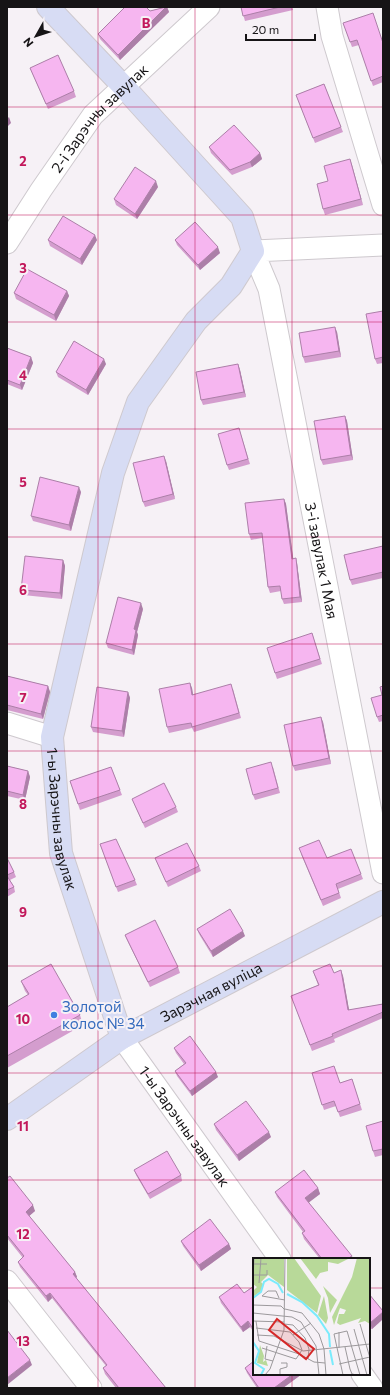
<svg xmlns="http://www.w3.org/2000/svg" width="390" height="1395" viewBox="0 0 390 1395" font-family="Commissioner,sans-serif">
<rect width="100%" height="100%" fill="#f6f1f6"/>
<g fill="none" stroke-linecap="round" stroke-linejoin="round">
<defs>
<g id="street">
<path d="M327,7L332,36L383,205"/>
<path id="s1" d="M7,243L41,190L93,115L209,7"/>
<path id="s2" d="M383,245L253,251L269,289L383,873"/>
<path d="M7,723L52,737"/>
<path id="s3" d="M122,1038L280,1259"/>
<path d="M7,1281L91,1388"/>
<path d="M362,1374L372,1388"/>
</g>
<g id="secondary">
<path id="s4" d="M48,7L124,87L242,217L253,251L231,286L196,321L138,402L113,473L52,737L61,853L122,1038"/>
<path id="s5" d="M7,1119L122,1038L383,902"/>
</g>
</defs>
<use href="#street" stroke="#cec9ce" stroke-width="23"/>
<use href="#secondary" stroke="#cec9ce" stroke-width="24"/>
<use href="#street" stroke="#fff" stroke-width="21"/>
<use href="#secondary" stroke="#d7dcf4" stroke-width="22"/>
</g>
<g fill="#d49dce">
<path d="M165,7H167L169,12L120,60L100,39L98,34L150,11Z"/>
<path d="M241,7H292L293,10L245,21Z"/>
<path d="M343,23L383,42V82L373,86L359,45L352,47Z"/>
<path d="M30,68L74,91L76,97L48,109Z"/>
<path d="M324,84L343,132L315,143L296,95Z"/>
<path d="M209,147L260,153L262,159L252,167L232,175L211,153Z"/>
<path d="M350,159L363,205L325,215L323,209L328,181Z"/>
<path d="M158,187L137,219L116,205L114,199Z"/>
<path d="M48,240H97L82,265L50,246Z"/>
<path d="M175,240L220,253L200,270L177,245Z"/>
<path d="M67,291L69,296L56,321L16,299L14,293Z"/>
<path d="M383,311V363L377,364L375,359Z"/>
<path d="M337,332L341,357L305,363L303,357Z"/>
<path d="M7,348L31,357L33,363L22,390L7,384Z"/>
<path d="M106,364L88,395L58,377L56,372Z"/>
<path d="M238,364L240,370L246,397L203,405L201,400Z"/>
<path d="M345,416L347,421L353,460L323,465L321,460Z"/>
<path d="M239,428L250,464L229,470L227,465Z"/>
<path d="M166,461L175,499L145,507L143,502Z"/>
<path d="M81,492L71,531L33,521L31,516Z"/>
<path d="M284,499L286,504L293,558L297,563L302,602L284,604L282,599L281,591L270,593L268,587L262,538L251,540L249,534Z"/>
<path d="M383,546V578L352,585L350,580Z"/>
<path d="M63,560L65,566L62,599L23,595L21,590Z"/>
<path d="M143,609L137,632L138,635L134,655L108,648L106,643Z"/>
<path d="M312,633L322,664L277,679L275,673Z"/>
<path d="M7,676L48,686L50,692L43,719L7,710Z"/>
<path d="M383,686V721L379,722L377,717L382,695Z"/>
<path d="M192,688L193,695L233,689L241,718L194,732L192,728L169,733L167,727Z"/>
<path d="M128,692L130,698L124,737L93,732L91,727Z"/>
<path d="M323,722L331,764L295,771L293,766Z"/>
<path d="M7,766L28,771L30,777L25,800L7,796Z"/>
<path d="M111,767L122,795L80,810L70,781Z"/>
<path d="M273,767L280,793L255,800L253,795Z"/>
<path d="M132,799L176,807L178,812L145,828Z"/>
<path d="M100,844L135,880L137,885L118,892Z"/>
<path d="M301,854L327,858L361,874L363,879L338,889L341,898L323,906Z"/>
<path d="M7,858L14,872L16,877L10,880L14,887L15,892L7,897Z"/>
<path d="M155,858L199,866L201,871L168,887Z"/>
<path d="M197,929L245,936L213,957L199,934Z"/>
<path d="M125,935L178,967L180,973L150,987L127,940Z"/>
<path d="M313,971L334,973L343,976L349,1010L383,1004V1018L334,1039L335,1042L312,1051L291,996L318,985Z"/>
<path d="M21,981L80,1015L83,1025L7,1068V1007L28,995L25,991Z"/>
<path d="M174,1048L218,1077L192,1096L177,1076L175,1071L184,1064L176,1053Z"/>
<path d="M312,1073L340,1083L352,1079L362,1110L340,1117L336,1106L324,1110Z"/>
<path d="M383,1121V1155L375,1157L373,1151Z"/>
<path d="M214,1124L271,1137L239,1161L216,1130Z"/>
<path d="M134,1170L181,1175L182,1181L150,1199L136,1175Z"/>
<path d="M7,1178L35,1211L29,1216L75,1272L77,1277L76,1278L166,1388H116L105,1374L103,1368L106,1366L52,1298L48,1302L20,1267L18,1262L23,1258L7,1238Z"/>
<path d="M318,1188L320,1194L308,1202L353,1259H320L304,1239L302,1233L303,1232L277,1197L275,1192Z"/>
<path d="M181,1241L229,1244L231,1249L201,1271L183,1246Z"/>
<path d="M254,1286V1332L250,1327L243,1332L221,1303L219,1297L244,1293Z"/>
<path d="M369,1294L383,1311V1319L372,1329H369Z"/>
<path d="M245,1368L254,1374H302L283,1388H257L247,1373Z"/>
</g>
<g fill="#ac7fa8">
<path d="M166,7H167L169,12L120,60L118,55Z"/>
<path d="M9,117L11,123L7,127V119Z"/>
<path d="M260,153L262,159L252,167L250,162Z"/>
<path d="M350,159L352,165L363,205L361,199Z"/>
<path d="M156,181L158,187L137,219L135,214Z"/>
<path d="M95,235L97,240L82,265L80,259Z"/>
<path d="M218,247L220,253L200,270L198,265Z"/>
<path d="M67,291L69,296L56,321L54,315Z"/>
<path d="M335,327L337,332L341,357L339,351Z"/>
<path d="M31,357L33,363L22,390L20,385Z"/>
<path d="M104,359L106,364L88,395L86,390Z"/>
<path d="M238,364L240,370L246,397L244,392Z"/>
<path d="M345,416L347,421L353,460L351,455Z"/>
<path d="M164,456L166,461L175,499L173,494Z"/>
<path d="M79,487L81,492L71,531L69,525Z"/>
<path d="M284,499L286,504L294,564L292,559Z"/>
<path d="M296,558L297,563L302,602L300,597Z"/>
<path d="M63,560L65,566L62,599L60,593Z"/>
<path d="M141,603L143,609L137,632L138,635L134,655L132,650L134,629Z"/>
<path d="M190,683L192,688L194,701L192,695Z"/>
<path d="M48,686L50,692L43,719L41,714Z"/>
<path d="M128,692L130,698L124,737L122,731Z"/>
<path d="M321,717L323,722L331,764L329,758Z"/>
<path d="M28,771L30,777L25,800L23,795Z"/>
<path d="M243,931L245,936L213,957L211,951Z"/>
<path d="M341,970L343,976L350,1015L348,1010Z"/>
<path d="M216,1072L218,1077L192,1096L190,1091Z"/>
<path d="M269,1132L271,1137L239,1161L237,1155Z"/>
<path d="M318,1188L320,1194L307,1204L305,1198Z"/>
<path d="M33,1205L35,1211L28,1217L26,1212Z"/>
<path d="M229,1244L231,1249L201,1271L199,1265Z"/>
<path d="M352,1256L353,1259H347Z"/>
<path d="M75,1272L77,1277L75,1279L73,1274Z"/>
<path d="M50,1293L52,1298L48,1302L46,1296Z"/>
<path d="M383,1312V1319L372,1329L370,1323Z"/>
<path d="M248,1321L250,1327L243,1332L241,1327Z"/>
<path d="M30,1360L32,1365L7,1385V1378Z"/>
<path d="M293,1374H302L283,1388H274Z"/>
</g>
<g fill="#f6b6f0" stroke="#ac7fa8">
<path d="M125,7H146L150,11L166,7L118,55L98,34Z"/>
<path d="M241,7H280L243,16Z"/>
<path d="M373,13L383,43V76L371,81L357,40L350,42L343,23Z"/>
<path d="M58,55L74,91L46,104L30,68Z"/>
<path d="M324,84L341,127L313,138L296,95Z"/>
<path d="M234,125L260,153L250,162L230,170L209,147Z"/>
<path d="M350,159L361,199L323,209L317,184L328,181L324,166Z"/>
<path d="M135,167L156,181L135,214L114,199Z"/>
<path d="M63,216L95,235L80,259L48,240Z"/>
<path d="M195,222L218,247L198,265L175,240Z"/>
<path d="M27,269L67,291L54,315L14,293Z"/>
<path d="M383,311V357L375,359L366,314Z"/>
<path d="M335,327L339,351L303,357L299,333Z"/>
<path d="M74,341L104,359L86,390L56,372Z"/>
<path d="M7,348L31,357L20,385L7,380Z"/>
<path d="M238,364L244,392L201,400L196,372Z"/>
<path d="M345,416L351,455L321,460L314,421Z"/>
<path d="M239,428L248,459L227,465L218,434Z"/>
<path d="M164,456L173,494L143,502L133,463Z"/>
<path d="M40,477L79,487L69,525L31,516Z"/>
<path d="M284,499L292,559L296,558L300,597L282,599L280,586L268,587L262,533L249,534L245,503Z"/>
<path d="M383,546V572L350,580L344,555Z"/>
<path d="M25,556L63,560L60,593L21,590Z"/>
<path d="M118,597L141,603L134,629L136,630L132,650L106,643Z"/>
<path d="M312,633L320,659L275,673L267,648Z"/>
<path d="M7,676L48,686L41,714L7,705Z"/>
<path d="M190,683L192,695L231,684L239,713L192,727L191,723L167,727L159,689Z"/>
<path d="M383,686V715L377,717L371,698L382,695L380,687Z"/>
<path d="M97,687L128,692L122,731L91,727Z"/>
<path d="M321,717L329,758L293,766L284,725Z"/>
<path d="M271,762L278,788L253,795L246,769Z"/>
<path d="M7,766L28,771L23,795L7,791Z"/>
<path d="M111,767L120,790L78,804L70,781Z"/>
<path d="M164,783L176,807L143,823L132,799Z"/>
<path d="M116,839L135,880L116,887L100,844Z"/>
<path d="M319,840L327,858L351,849L361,874L336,884L339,893L321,900L299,848Z"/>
<path d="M187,843L199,866L166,882L155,858Z"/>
<path d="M7,858L14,872L7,875Z"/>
<path d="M7,876L14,887L7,890Z"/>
<path d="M230,909L243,931L211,951L197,929Z"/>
<path d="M155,920L178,967L148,982L125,935Z"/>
<path d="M51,964L80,1015L7,1056V1007L29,994L21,981Z"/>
<path d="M330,964L334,973L341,970L348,1010L383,1004V1012L332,1034L333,1036L310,1045L291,996L319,985L313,971Z"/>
<path d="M190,1036L216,1072L190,1091L175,1071L186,1063L174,1048Z"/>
<path d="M334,1066L340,1083L352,1079L360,1104L338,1112L334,1101L322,1105L312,1073Z"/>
<path d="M246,1101L269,1132L237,1155L214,1124Z"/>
<path d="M383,1121V1149L373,1151L366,1126Z"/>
<path d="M167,1151L181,1175L148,1194L134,1170Z"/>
<path d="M304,1170L318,1188L305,1198L352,1256L347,1259H322L302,1233L305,1231L275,1192Z"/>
<path d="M10,1176L33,1205L26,1212L75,1272L73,1274L166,1388H119L103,1368L107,1365L50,1293L46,1296L18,1262L24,1256L7,1235V1178Z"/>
<path d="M210,1219L229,1244L199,1265L181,1241Z"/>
<path d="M237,1284L244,1293L254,1286V1330L248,1321L241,1327L219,1297Z"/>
<path d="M369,1294L383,1311V1312L370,1323H369Z"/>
<path d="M7,1330L30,1360L7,1378Z"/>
<path d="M254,1361V1374H293L274,1388H259L245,1368Z"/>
</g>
<path fill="none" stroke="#c2185b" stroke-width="1" stroke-opacity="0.55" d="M98,7V1388M195,7V1388M292,7V1259M7,107H383M7,215H383M7,322H383M7,429H383M7,537H383M7,644H383M7,751H383M7,858H383M7,966H383M7,1073H383M7,1180H383M7,1288H254M369,1288H383M292,1374V1388"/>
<circle fill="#3f7fe0" stroke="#f6f1f6" stroke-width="1.5" cx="54" cy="1015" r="4"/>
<g text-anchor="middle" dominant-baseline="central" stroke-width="4" stroke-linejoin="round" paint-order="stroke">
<g font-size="15" fill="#161416" stroke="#f6f1f6">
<text stroke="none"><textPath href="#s1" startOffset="156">2-і Зарэчны завулак</textPath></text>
<text stroke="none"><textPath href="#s2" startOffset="448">3-і завулак 1 Мая</textPath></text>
<text stroke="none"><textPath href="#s4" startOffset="941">1-ы Зарэчны завулак</textPath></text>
<text stroke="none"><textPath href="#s5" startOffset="241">Зарэчная вуліца</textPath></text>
<text stroke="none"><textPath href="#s3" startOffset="108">1-ы Зарэчны завулак</textPath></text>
</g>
<g font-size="15" fill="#366cbe" stroke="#f6f1f6" text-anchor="start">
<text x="62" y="1006">Золотой<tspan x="62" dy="17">колос № 34</tspan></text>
</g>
</g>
<g transform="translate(253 1258)">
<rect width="117" height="117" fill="#f6f1f6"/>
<path d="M0,0H31V29L15,17L8,24L10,26L8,33L0,39V33L4,29L0,26ZM34,0H41L68,38L64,55L34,32ZM47,0H97L85,6L75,4V13L67,15L63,21ZM104,0H117V66L112,63L105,65L108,60L87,67L84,65L86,56H91L93,52L87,50L81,67L79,59L99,19ZM70,28L84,42L77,55L75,40ZM71,38L75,60L73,66L65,57ZM7,87L11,98L10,104L13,102L15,108L4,105Z" fill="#b8d999"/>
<path fill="none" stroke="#7aebfc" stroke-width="2" d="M34,36L49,44L64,58L76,76L77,89M0,40L8,34L11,24L16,21L25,26L30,35M0,84L6,93L2,105L11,111L8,117M77,92L80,107"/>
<path fill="none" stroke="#9c999c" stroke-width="1" d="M0,6H14M0,17H14V12M0,21L1,0M6,25L8,0M9,38L32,42M9,38L15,33H23L26,40M0,47L28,48L32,52M32,51L49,55L66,76L71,91L73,117M0,55L39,59L48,64L63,88L66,117M0,63L31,64M3,63L6,83L46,96L61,104L72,105M31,66L40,67L52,80L56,91L55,101M107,66L117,100M3,70L37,74L46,84L49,92M101,71L114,117M4,77L21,78L50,93L117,86M40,77L58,65M14,88L12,101L20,103M92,89L97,111L99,116L104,117M9,90L43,101L49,92M86,90V74M86,106L117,99M12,117L17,111L31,72L32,0M27,117V111L34,109V105H28M90,117L81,76L94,73L107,117"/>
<path fill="#d62828" fill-opacity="0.15" stroke="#d62828" stroke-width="2" d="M24,61L61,91L53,101L16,72Z"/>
<rect width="117" height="117" fill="none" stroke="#161416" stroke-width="2"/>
</g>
<g font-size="13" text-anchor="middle" font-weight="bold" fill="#c2185b" stroke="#f6f1f6" stroke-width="4" stroke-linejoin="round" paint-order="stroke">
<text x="146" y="28">B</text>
<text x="23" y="166">2</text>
<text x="23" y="273">3</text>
<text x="23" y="380">4</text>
<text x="23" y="487">5</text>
<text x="23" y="595">6</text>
<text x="23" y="702">7</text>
<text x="23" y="809">8</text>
<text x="23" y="917">9</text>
<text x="23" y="1024">10</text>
<text x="23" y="1131">11</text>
<text x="23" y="1239">12</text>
<text x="23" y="1346">13</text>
</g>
<rect width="390" height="1395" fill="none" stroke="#161416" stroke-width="16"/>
<g transform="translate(36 36) rotate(231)" stroke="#f6f1f6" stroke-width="3" paint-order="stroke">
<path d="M0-3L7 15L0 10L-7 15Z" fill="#161416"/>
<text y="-6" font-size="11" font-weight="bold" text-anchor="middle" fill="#161416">N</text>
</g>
<path d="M246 34v6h69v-6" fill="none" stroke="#161416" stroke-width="2"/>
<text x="252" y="34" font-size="12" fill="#161416" stroke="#f6f1f6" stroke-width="3" paint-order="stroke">20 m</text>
</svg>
